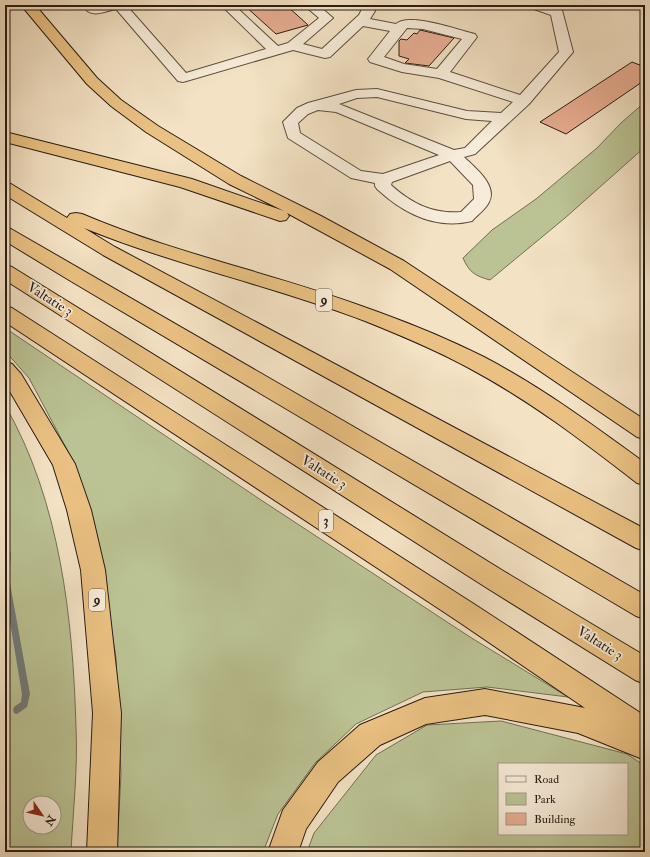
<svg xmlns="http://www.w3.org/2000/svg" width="650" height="857" viewBox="0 0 650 857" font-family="'IM FELL Double Pica',serif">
<rect width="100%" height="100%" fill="#f3e2c4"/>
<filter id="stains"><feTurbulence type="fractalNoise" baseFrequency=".005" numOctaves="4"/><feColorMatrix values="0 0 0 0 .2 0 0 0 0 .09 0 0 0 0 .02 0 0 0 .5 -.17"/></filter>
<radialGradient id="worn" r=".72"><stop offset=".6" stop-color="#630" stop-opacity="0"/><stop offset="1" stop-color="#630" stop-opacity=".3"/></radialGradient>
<g fill="#bbc394" stroke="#727054" fill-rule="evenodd">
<path d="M645,102V147L565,218L490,280C475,276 469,272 463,258L492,230L536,199L597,148L621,123Z"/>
<path d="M5,328L261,500L470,637L568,697L487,687L423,692L356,724L315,763L278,814L263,852H117L121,774L116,657L93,525L72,459L29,378L5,351Z"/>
<path d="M5,405C60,501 73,618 76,728C78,768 73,811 71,852H5ZM30,803H54V827H30Z"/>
<path d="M501,721L627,754L645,766V852H307L314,833L376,755L427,725ZM499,764H627V834H499Z"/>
</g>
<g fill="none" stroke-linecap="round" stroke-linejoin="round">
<path fill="#727b7b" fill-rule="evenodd" d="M5,541L7,542L11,554L9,578L30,694L27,707L17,714L14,713L13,710L14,707L21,702L22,694L5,592Z"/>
</g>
<g fill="#e8ad92" stroke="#291d14">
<path d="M244,5H286L308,25L276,34Z"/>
<path d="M420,30L454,38L429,66L405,63L409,59L399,56V41L401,39L407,40L414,33L417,34Z"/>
<path d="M632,62L645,67V80L566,134L540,122Z"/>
</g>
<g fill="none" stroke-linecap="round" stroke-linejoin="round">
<defs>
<path id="minor" d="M82,5H126L186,73L266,49L221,5H234L278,46L288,43L319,18L304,5H318L333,18L303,44L322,49L359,15L364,5H376L375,11L370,19L396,24C409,12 458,30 475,34L477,37L450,72L520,95L559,52L551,15L531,8L529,5H547L562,10L573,52L529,104L475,154L464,157C474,167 498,185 489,202C486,209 477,215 472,221C436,230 403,213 377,189L375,186V183L351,178L288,138L283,122L297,108L308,103L356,90L377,89L467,111L501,113L513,102L439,78L402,72L370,62L368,59L390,31L363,26L330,57L325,58L293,50L183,82L178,81L116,9C102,12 91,19 82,5ZM407,28L423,29L462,39L437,69L404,64L384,57ZM377,97L466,119L492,121L465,148L454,150L339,104L357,98ZM318,110L336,112L439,155L383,174L361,171L300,133L298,123L308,114ZM450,161L473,185L474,199L461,212C433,214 412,204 391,185L392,182Z"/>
<g id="highway">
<path d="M21,5H35L97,78L121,100L158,126L241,176L321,216L404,261L645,420V439L637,437L390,269L287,213L289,216L286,220L280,221L180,187L5,142V132L192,179L284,211L229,184L146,132L111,106L87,84Z"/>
<path d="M5,183L11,184L67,218L70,214L76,213L82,214C178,255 281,275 378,312C414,325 450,340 484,357C541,387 593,425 645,463V485L637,483C583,441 529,400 469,368C436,350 400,335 365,321C273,286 175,265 84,228L115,247L645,529V551L636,548L103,255L5,195Z"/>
<path d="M5,227L11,229L645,595V619L636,616L69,280L5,241Z"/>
<path d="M5,265L12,267L505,572L645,656V684L635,680L487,588L5,280Z"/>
<path d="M5,306L12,308L477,606L645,716V760L578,733L485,715L426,724L380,745L338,782L306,829L298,852H268L283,810L318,762L360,725L425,698L485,689L585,708L459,622L5,322Z"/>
<path d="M5,361L12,364L21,374L75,464L91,510L105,570L121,713L117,852H87L93,713L81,570L67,510L53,465L5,383Z"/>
</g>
</defs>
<use href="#minor" stroke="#5c4e40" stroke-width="2"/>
<use href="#highway" stroke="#291d14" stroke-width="2"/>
<use href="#minor" fill="#f7ecd9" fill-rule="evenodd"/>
<use href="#highway" fill="#eac182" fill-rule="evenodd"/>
</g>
<g text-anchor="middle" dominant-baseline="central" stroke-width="3.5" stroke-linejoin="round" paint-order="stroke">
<g fill="#f7ecd9" stroke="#675b4f" stroke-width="1">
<rect x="316" y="289" width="16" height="22" rx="3"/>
<rect x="319" y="510" width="14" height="22" rx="3"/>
<rect x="89" y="589" width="16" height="22" rx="3"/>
</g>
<g font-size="13" font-weight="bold" fill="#291d14">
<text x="324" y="300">9</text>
<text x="326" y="521">3</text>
<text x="97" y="600">9</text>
</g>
<g font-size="14" fill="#291d14" stroke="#f7ecd9">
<text transform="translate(50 299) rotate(32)">Valtatie 3</text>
<text transform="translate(324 472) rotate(32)">Valtatie 3</text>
<text transform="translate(600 643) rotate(32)">Valtatie 3</text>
</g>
</g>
<rect width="650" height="857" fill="none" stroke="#f3e2c4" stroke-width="20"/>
<rect x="6" y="6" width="638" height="845" fill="none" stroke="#291d14" stroke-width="2"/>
<rect x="10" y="10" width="630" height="837" fill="none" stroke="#291d14"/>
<rect x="498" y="763" width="130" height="72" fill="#f7ecd9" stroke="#a5998a"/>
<rect x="506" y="776" width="20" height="6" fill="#f7ecd9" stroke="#a5998a"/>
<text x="534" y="783" font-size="12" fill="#291d14">Road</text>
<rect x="506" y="793" width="20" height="12" fill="#bbc394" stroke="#a5998a"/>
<text x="534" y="803" font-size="12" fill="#291d14">Park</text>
<rect x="506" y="813" width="20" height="12" fill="#e8ad92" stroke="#a5998a"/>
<text x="534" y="823" font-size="12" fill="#291d14">Building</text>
<g transform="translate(42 815) rotate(124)"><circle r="19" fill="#f7ecd9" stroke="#a5998a"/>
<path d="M0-3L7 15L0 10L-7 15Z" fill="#8f2418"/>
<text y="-6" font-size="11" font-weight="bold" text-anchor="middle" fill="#291d14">N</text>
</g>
<rect width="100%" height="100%" filter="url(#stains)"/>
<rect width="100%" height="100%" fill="url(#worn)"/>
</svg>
